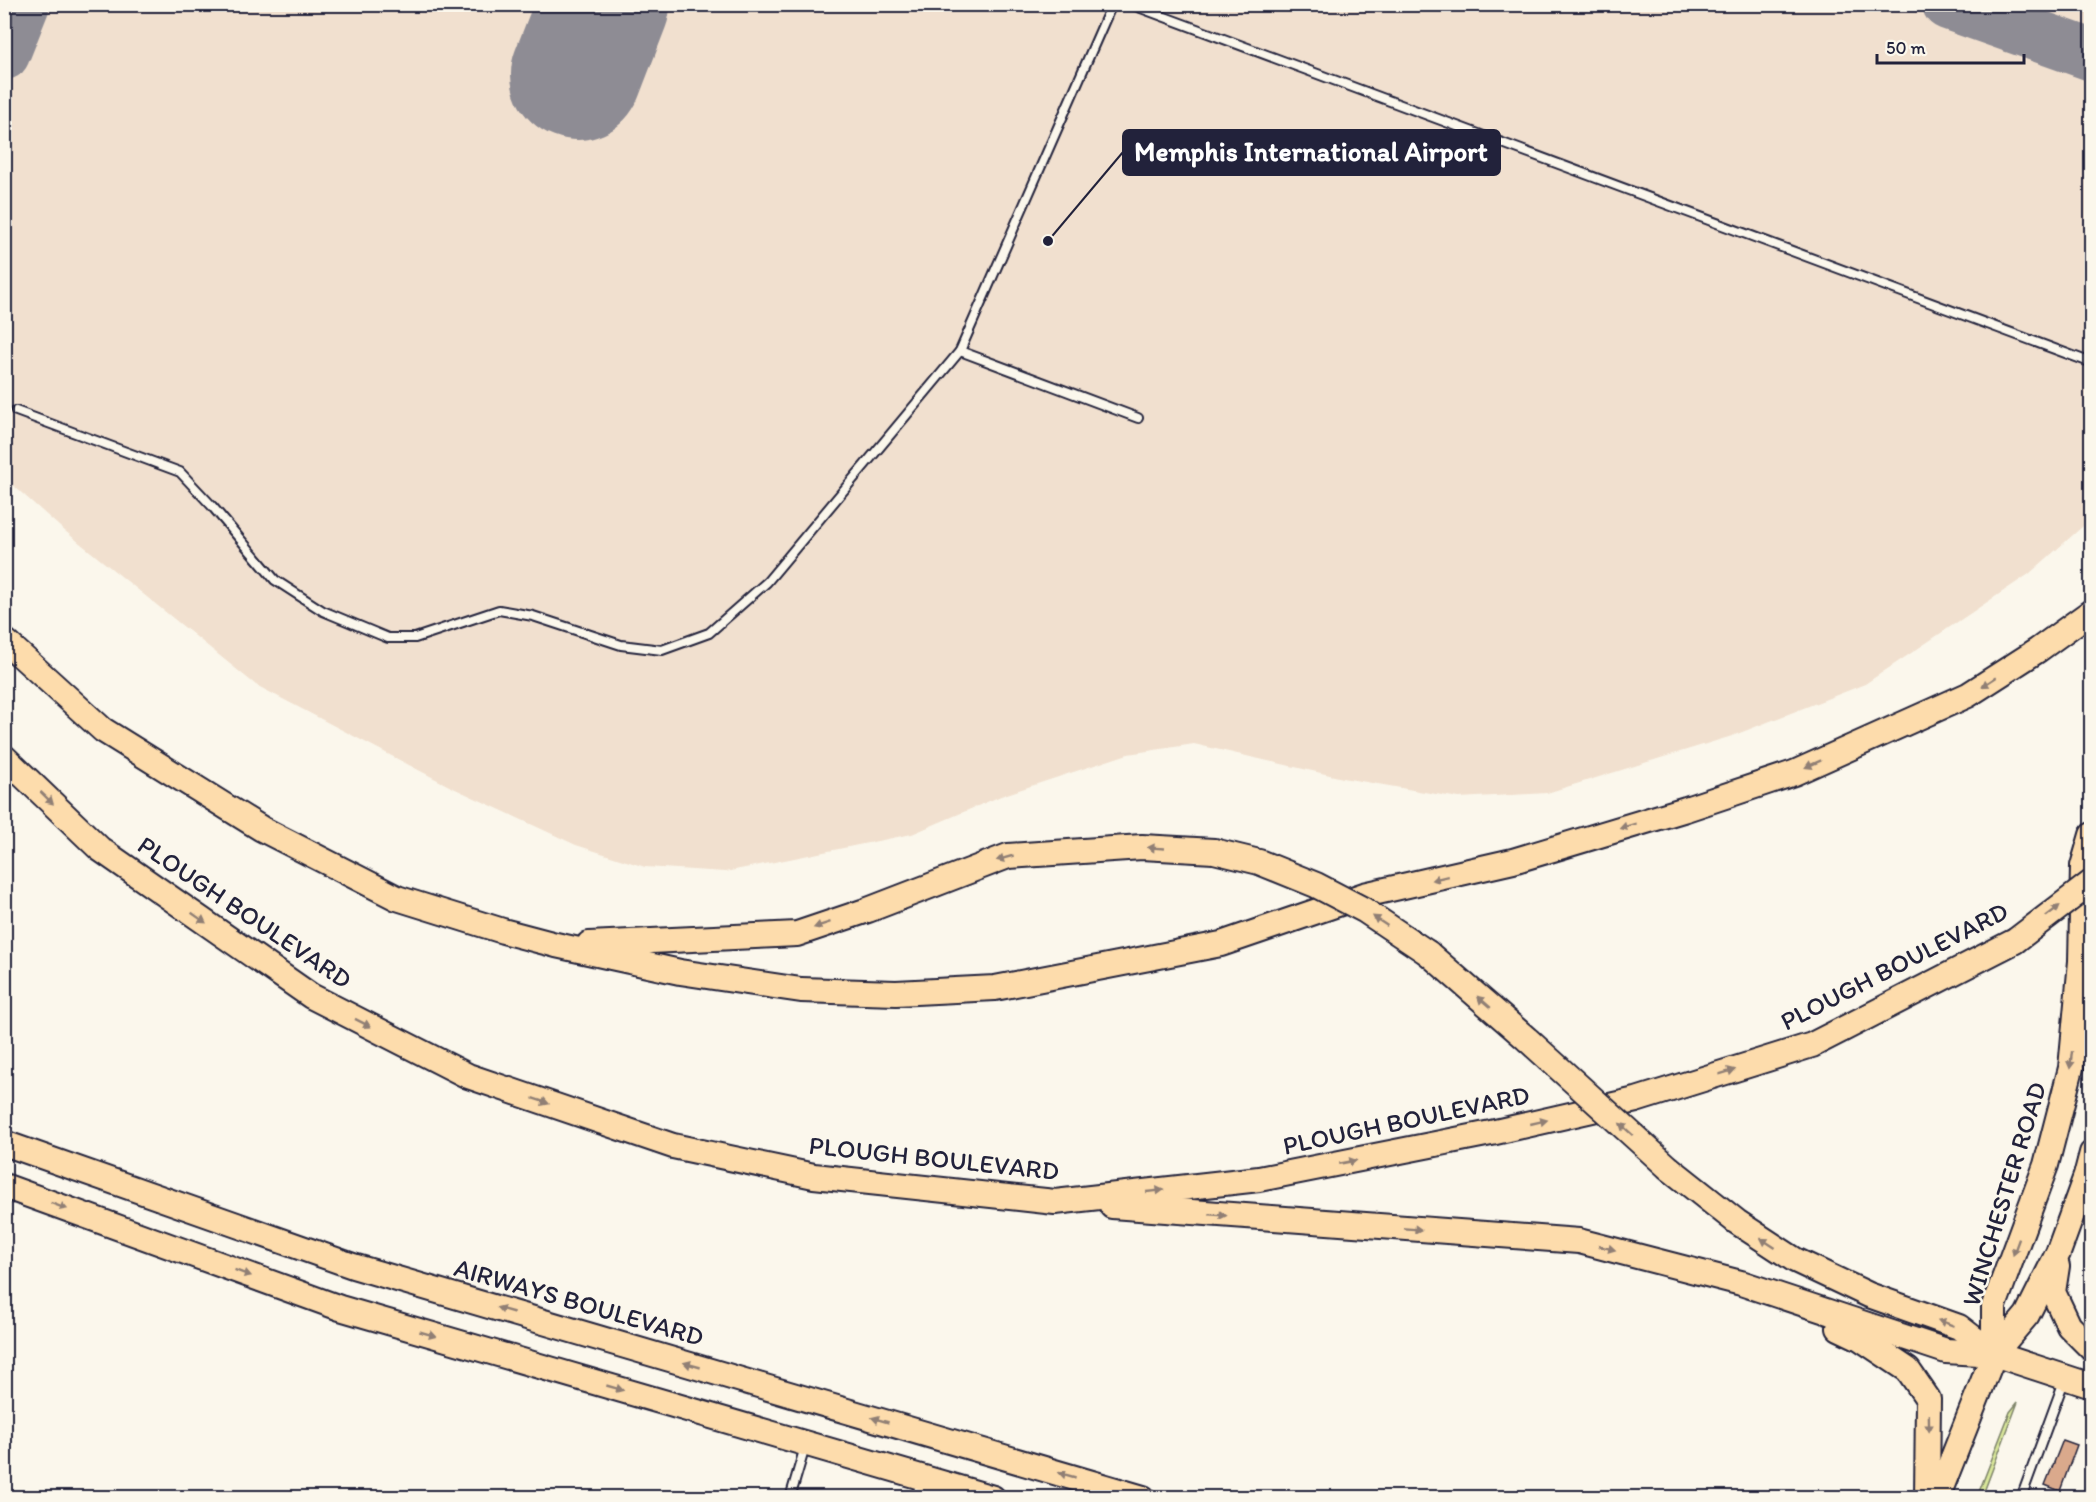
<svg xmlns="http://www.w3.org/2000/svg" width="2096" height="1502" viewBox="0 0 2096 1502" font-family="Itim,sans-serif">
<rect width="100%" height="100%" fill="#fbf7ec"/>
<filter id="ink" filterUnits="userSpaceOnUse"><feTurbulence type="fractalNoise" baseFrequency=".0167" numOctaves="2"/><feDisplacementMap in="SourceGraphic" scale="12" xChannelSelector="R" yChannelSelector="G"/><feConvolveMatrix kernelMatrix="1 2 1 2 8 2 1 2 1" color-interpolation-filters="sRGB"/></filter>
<g filter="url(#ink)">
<path fill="#f1e0cf" d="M5,5H2091V519L2029,574L1865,684L1732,736L1547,793L1459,798L1343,778L1194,744L1128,754L1001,796L912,834L725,872L645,867L576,845L451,787L256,685L60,527L5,478Z"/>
<path fill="#d9e79a" stroke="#7e846a" stroke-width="1.5" d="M2018,1402L1982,1497H1977L2010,1412Z"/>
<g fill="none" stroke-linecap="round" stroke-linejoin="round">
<g stroke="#8e8c94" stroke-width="52">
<path d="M1948,4L2092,55"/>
<path d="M4,54L24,4"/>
</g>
<path stroke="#8e8c94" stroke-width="132" d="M577,74L604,4"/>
</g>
<path fill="#daa98c" stroke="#22223b" stroke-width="1.5" d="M2063,1440L2077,1445L2060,1491L2045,1485Z"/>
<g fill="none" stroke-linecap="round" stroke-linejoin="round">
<defs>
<g id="service">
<path d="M1130,4L2092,363"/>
<path d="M960,351L1138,418"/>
<path d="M16,411L180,472L212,506L275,580L323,611L388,638H415L499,610L533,616L621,645L662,650L709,633L767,582L960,351L1112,4"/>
<path d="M790,1498L805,1447"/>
<path d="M916,1498L921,1482"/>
<path d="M2021,1498L2064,1381"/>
</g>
<g id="primary">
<path d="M4,640L103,730L262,829L397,898L503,931L556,945L680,972L801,990L896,993L995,988L1221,944L1364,895L1513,861L1686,809L1794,773L1968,695L2038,650L2092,611"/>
<path d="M4,757L100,849L311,996L468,1076L673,1146L814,1176L1055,1202L1259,1179L1491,1133L1636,1100L1812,1045L2015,941"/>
<path d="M589,944L797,934L868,910L1008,856L1142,847L1214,851"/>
<path d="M1428,953L1528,1040"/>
<path d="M4,1143L353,1266L1143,1498"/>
<path d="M1669,1168L1737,1222L1795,1260L1869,1295L1959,1327L1994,1354"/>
<path d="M4,1186L340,1308L993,1498"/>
<path d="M1112,1206L1579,1241L1741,1283L1946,1351L1994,1354L2092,1386"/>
<path d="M2057,1266L2053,1292L2069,1326L2092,1349"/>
<path d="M1839,1328L1860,1338L1908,1370L1928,1399L1927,1498"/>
<path d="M1994,1354V1306L2046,1165L2071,1068L2081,961L2083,866L2092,835"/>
<path d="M1937,1498L1994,1354L2027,1315L2058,1253L2086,1176L2092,1153"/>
</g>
</defs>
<use href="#service" stroke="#22223b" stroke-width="12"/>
<use href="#primary" stroke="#22223b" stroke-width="28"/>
<use href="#service" stroke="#fbf7ec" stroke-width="8"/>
<use href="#primary" stroke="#fddcac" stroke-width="24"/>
<defs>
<g id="primary-bridge">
<path d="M1214,851L1259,862L1316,885L1364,910L1428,953"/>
<path d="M2015,941L2092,882"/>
<path d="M1528,1040L1669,1168"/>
</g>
</defs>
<use href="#primary-bridge" stroke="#22223b" stroke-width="28" stroke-linecap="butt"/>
<use href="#primary-bridge" stroke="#fddcac" stroke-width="24"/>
</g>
<defs><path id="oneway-solid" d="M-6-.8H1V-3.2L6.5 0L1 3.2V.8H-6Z" transform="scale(1.5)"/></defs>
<g fill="#907f74">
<use href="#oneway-solid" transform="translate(1989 682) rotate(147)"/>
<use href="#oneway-solid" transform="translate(1813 764) rotate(156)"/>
<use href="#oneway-solid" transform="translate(47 798) rotate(44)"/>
<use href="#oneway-solid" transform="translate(1628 826) rotate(163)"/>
<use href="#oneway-solid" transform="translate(1156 848) rotate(-177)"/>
<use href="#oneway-solid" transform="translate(1005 858) rotate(164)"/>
<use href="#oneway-solid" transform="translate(1440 878) rotate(167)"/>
<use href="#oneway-solid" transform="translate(2053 911) rotate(-38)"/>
<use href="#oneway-solid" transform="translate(199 918) rotate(35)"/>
<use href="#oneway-solid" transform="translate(1380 921) rotate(-146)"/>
<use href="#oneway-solid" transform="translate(822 925) rotate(161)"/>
<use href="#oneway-solid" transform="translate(1484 1002) rotate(-139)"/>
<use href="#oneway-solid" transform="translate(363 1023) rotate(27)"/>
<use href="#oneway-solid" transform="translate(2071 1060) rotate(97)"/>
<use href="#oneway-solid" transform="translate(1727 1072) rotate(-17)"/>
<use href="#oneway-solid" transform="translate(541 1101) rotate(19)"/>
<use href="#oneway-solid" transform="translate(1539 1122) rotate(-13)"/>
<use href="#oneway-solid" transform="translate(1626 1129) rotate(-138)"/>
<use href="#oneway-solid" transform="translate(1348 1162) rotate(-11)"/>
<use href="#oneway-solid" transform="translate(1155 1191) rotate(-6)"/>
<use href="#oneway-solid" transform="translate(59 1206) rotate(20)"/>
<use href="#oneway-solid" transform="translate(1218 1215) rotate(4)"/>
<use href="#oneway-solid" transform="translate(1413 1229) rotate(4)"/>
<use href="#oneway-solid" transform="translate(1768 1243) rotate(-147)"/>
<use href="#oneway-solid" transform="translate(2016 1247) rotate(110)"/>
<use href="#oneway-solid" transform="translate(1607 1248) rotate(13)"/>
<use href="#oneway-solid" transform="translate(243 1273) rotate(20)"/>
<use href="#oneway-solid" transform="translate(505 1310) rotate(-164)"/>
<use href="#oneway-solid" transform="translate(1946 1323) rotate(-160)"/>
<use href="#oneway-solid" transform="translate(428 1334) rotate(16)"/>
<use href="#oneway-solid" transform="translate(692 1365) rotate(-164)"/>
<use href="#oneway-solid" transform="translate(615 1388) rotate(16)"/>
<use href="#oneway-solid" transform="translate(880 1420) rotate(-164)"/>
<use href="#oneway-solid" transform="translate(1929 1423) rotate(89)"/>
<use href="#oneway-solid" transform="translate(1067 1475) rotate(-164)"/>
</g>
</g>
<g text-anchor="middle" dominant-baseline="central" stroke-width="5" stroke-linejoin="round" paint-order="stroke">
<g font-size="26" fill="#22223b" stroke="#fbf7ec">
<text transform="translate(245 912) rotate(34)">PLOUGH BOULEVARD</text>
<text transform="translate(1894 966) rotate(-27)">PLOUGH BOULEVARD</text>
<text transform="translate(1406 1120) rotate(-12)">PLOUGH BOULEVARD</text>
<text transform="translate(934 1158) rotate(6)">PLOUGH BOULEVARD</text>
<text transform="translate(2004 1194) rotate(-73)">WINCHESTER ROAD</text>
<text transform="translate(579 1302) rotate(16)">AIRWAYS BOULEVARD</text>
</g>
</g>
<path fill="none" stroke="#22223b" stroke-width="2" d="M1048 241L1123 152"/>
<circle fill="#22223b" stroke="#fbf7ec" stroke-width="2" cx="1048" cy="241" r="6"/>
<rect fill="#22223b" stroke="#22223b" stroke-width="2" x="1123" y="130" width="377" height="45" rx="6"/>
<g font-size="27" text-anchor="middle" font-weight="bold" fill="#fff">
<text x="1311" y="161">Memphis International Airport</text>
</g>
<rect width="2096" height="1502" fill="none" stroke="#fbf7ec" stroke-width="24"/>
<rect x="12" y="12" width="2072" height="1478" fill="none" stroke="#22223b" stroke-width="2" filter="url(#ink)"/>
<path d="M1877 54v9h147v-9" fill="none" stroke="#22223b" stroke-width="3"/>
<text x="1886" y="54" font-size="18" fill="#22223b" stroke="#fbf7ec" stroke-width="4.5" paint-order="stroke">50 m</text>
</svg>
